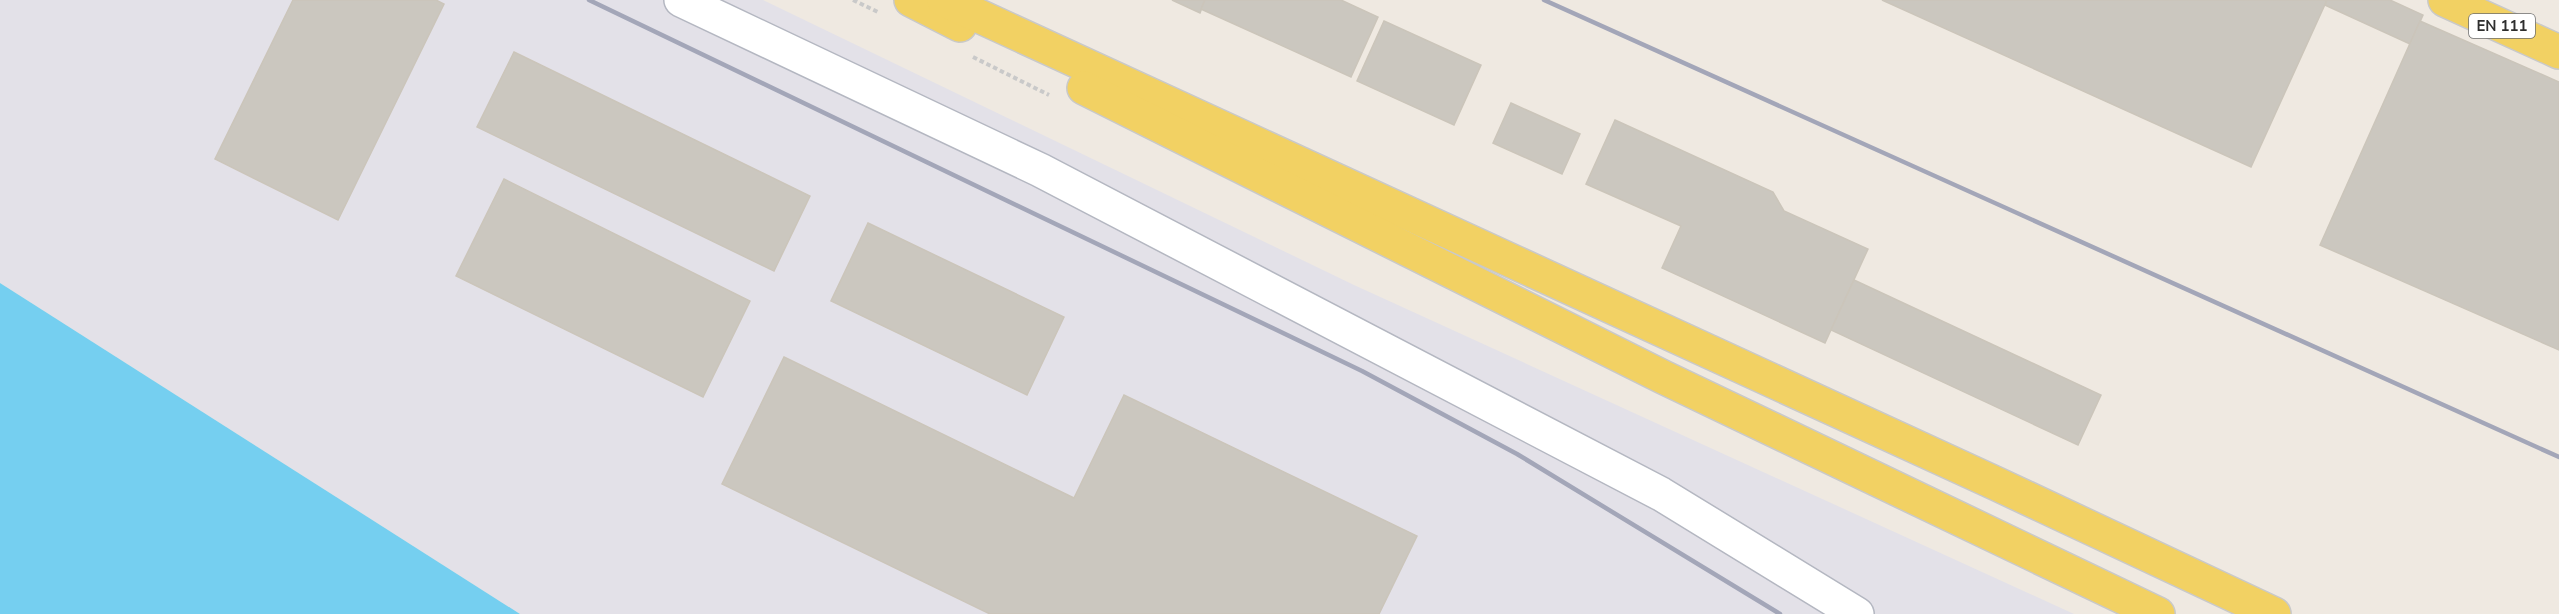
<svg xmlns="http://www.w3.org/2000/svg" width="2559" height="614" viewBox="0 0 2559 614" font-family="'Nunito Sans',sans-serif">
<rect width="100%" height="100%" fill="#efe9e1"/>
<path fill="#e3e1e8" d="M0,0H763L1354,285L2074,614H520L0,283Z"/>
<path fill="#75cff0" d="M0,283L520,614H0Z"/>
<g fill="#cbc7bf" stroke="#cbc5ba" stroke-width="1.5">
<path d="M293,0H436L444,4L338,220L215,159Z"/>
<path d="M1172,0H1205L1200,13Z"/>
<path d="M1205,0H1341L1378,17L1351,77L1201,9Z"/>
<path d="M1882,0H2327L2251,167Z"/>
<path d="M2327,0H2390L2423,15L2410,44L2325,5Z"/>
<path d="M1384,21L1481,65L1454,125L1357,81Z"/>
<path d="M2420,21L2559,82V350L2320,245Z"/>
<path d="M514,52L810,196L774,271L477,127Z"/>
<path d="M1511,103L1580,134L1562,174L1493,143Z"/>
<path d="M1615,120L1773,192L1784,211L1868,249L1825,343L1662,268L1681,226L1586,184Z"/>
<path d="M504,179L750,301L703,397L456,276Z"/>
<path d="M868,223L1064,317L1027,395L831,301Z"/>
<path d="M1854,280L2101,395L2078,445L1831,330Z"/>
<path d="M784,357L1074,498L1124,395L1417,536L1379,614H990L722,484Z"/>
</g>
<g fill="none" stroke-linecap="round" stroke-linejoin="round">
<defs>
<path id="minor" d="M681,0L1040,170L1661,494L1857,614"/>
<g id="major">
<path d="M911,0L960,25"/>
<path d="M944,0L1997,484L2274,614"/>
<path d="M2445,0L2559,52"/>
<path d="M1084,88L1663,377L2158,614"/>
</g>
</defs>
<use href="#minor" stroke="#b4b7c1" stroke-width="36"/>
<use href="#major" stroke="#c9c9c9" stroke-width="36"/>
<g stroke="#c9c9c9" stroke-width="4" stroke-dasharray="4.5 3" stroke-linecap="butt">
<path d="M853,0L880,13"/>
<path d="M973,57L1049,95"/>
</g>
<use href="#minor" stroke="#fff" stroke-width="33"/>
<use href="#major" stroke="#f2d163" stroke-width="33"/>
<g stroke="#a3a6b8" stroke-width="4.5">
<path d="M589,0L1362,371L1517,454L1780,614"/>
<path d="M1544,0L2559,457"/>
</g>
</g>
<g text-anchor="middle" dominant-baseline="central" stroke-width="4.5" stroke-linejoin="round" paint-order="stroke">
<rect fill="#fff" stroke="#6d6d6d" stroke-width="1.5" x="2469" y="14" width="66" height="24" rx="4.5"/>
<g font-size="15" font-weight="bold" fill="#2e2e2e">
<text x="2502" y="26">EN 111</text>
</g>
</g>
</svg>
